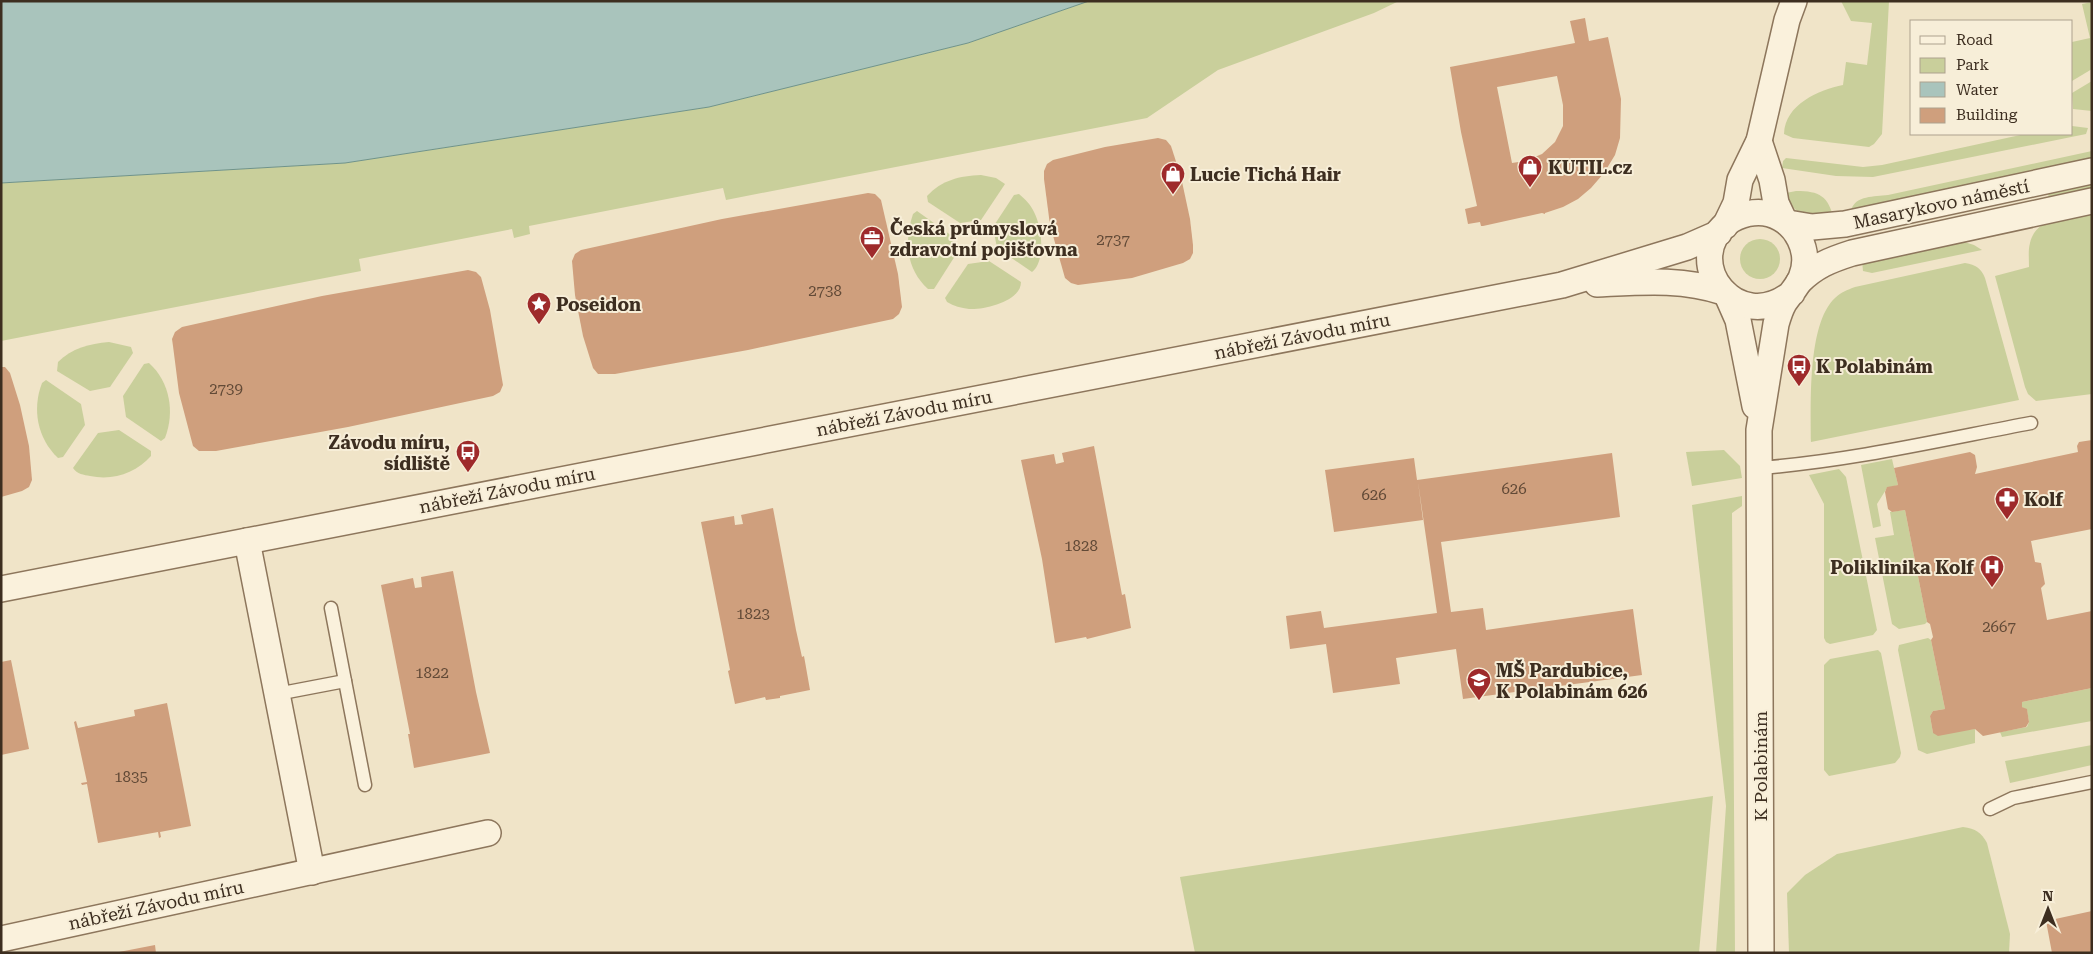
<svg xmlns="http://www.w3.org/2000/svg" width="2093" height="954" viewBox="0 0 2093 954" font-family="'Roboto Serif',serif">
<rect width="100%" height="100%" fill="#f0e4c8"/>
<g fill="#c9cf9b">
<path d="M1089,1H1399L1374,13L1218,70L1147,118L726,200L723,188L529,226L530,234L514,238L512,229L359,259L361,271L1,341V183L345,163L709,107L968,43Z"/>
<path d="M1841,1H1889L1882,134L1874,144L1869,147L1793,138L1784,134C1785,104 1819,90 1843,85L1846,62L1867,65L1872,23L1851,21Z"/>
<path d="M2092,2V69L2072,81V42L2090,38L2082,4Z"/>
<path d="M2092,81V111L2073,109L2072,93Z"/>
<path d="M2072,126L2088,128L2086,134L1873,177L1836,176L1782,168L1783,161L1786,158L1863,167L1882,165L2025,134H2072Z"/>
<path d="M2092,151V164L1851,210C1856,195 1874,197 1888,195Z"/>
<path d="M981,175L996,178L1005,184L981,220L960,223L928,202L927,196C942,180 959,176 981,175Z"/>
<path d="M2092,180V192L2049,199L2048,193Z"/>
<path d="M1796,191C1820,191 1828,196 1834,219C1811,217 1795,220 1786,193Z"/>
<path d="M1019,194C1025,199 1031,205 1034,212C1042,227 1046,261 1032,272L997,248L993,227L1014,195Z"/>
<path d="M917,211L952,236L955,256L934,289H928C906,269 904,241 913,214Z"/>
<path d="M2092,212V394L2036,401L2028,394L2025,387L1995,276L2029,267C2029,259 2028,250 2030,243C2036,216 2070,216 2092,212Z"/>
<circle cx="1760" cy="259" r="20"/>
<path d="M1961,241L1974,245L1982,250L1872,273L1863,271L1862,261Z"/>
<path d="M989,261L1021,282C1021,301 985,310 969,309C961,308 954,306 947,302L945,298L968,264Z"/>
<path d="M1965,263C1976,265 1981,268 1985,278L2019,400L1811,442C1811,405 1807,324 1835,298C1841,292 1847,290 1855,287Z"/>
<path d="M109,342L131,347L133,353L110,387L90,391L57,371L58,362C72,348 89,344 109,342Z"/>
<path d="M149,363C170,382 175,412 165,438L161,441L126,417L123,396L144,364Z"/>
<path d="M46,380L81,404L85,425L63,457L58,458C37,438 32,409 42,383Z"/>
<path d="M119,430L151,451V456C136,473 113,481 90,476C84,475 77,474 73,468L98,433Z"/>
<path d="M1724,450L1740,466L1742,478L1692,486L1686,452Z"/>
<path d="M1892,459L1898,485L1887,488L1877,504L1881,526L1873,528L1861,465Z"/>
<path d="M1839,469L1846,477L1877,630L1873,635L1830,644L1826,642L1824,638V504L1809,475Z"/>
<path d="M1742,496V506L1732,513L1735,953H1716L1726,806L1692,505Z"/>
<path d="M1905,510L1927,622L1925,624L1899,629L1892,624L1875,538L1894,535L1890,512Z"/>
<path d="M1928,638L1931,640L1945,709L1933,711L1930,716L1933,733L1975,729V743L1927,754L1918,750L1898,650L1899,645Z"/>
<path d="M1878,650L1881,653L1901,753L1900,757L1895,763L1829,776L1824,770V665L1830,659Z"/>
<path d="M2092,688V721L2002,737L2000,732L2027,727L2029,722L2027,710L2022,707V702Z"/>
<path d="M2092,745V765L2010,783L2005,761Z"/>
<path d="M1713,796L1699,953H1195L1180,877Z"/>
<path d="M1963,827C1976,829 1981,832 1987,843L2010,934L2009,953H1789L1787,893L1805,875L1837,854Z"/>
</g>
<path fill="#a9c4bc" stroke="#6f938a" d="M1,1H1089L968,43L709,107L345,163L1,183Z"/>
<g fill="#cf9f7d" fill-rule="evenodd">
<path d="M1585,18L1589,41L1608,37L1621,99L1620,138L1615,155L1604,173L1591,188L1578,199L1563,207L1545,213V214L1542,213L1483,226H1481L1480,222L1468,224L1465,209L1477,206L1461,132L1450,67L1575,43L1570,21ZM1557,76L1563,105V126L1555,142L1542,154L1525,161L1512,163L1497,87Z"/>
<path d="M1158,138L1166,140L1171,146L1181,177L1190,219L1193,245V253L1190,259L1183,263L1132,278L1078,285L1071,283L1065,278L1050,225L1044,179V171L1047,164L1053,160L1105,147Z"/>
<path d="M868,193L875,194L881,200L898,274L902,307L899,314L893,319L748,350L615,374H598L593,368L583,336L575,295L572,261L575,254L581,250L722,219Z"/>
<path d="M468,270L476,272L481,277L490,310L503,385L500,392L493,396L348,427L216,451H199L193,446L179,393L173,346L172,339L175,332L182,327L322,296Z"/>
<path d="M1,367H5L10,373L20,405L29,446L32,480L29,487L22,491L1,497Z"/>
<path d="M2092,440V529L2031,541L2035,562L2041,563L2045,584L2041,588L2047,620L2092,611V688L2022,702V707L2027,709L2029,722L2026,727L1983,736L1975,729L1938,736L1933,733L1930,716L1933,711L1945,709L1931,640L1933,637L1930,624L1927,622L1905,510L1892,512L1888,509L1885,492L1887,487L1898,485L1894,468L1970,452L1975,455L1977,467L1975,474L2078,452L2077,446L2079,442Z"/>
<path d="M1094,446L1122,595L1125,594L1131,628L1087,639L1086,637L1055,643L1042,559L1021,460L1054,454L1056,464L1064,462L1062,453Z"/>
<path d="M1612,453L1620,517L1441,542L1451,612L1483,608L1486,630L1633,609L1642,675L1463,699L1456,649L1396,658L1400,684L1333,693L1326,644L1290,649L1286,616L1321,611L1324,628L1437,613L1418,482L1423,520L1334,532L1325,470L1414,458L1417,480Z"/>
<path d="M773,508L796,630L802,657L804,656L810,690L780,696V698L766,700L765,697L735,704L728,671L730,670L701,522L734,516L735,525L743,524L741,515Z"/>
<path d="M453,571L476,692L490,753L414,768L408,734H410L381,585L413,578L415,588L422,587L421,577Z"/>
<path d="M11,660L29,749L1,755V662Z"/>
<path d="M167,703L191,826L160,832L161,837L159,838L158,832L98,843L87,784L82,785L81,783L87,782L74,722L76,721L78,728L135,716L134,710Z"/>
<path d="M2092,911V953H2052L2046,921Z"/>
<path d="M155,945L156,953H119V952Z"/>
</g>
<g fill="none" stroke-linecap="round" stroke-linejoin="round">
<defs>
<g id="service">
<path d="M1759,468C1851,461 1941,440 2031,423"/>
<path d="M331,608L365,785"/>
<path d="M277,694L345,681"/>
<path d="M1990,809L2013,798L2092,782"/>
</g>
<g id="minor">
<path d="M1759,141L1772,180L1776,203L1784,220"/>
<path d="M1788,223L1812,227L1845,224L2092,171"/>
<path d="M1725,226L1736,203L1740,180L1759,141L1787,20L1794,1"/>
<path d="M1799,282C1815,266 1830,260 1852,253L2092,201"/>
<path d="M1597,284C1640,282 1682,278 1723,292"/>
<path d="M1727,295L1738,320L1755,406"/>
<path d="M247,541L312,872"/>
<path d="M1,589L1562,285L1687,247L1719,233"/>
<path d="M1,939L488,833"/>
<path d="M1761,953L1759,430L1776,324C1778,317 1780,310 1784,303C1790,294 1797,287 1801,278C1812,252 1797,222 1770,214C1756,210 1739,214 1727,223C1680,262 1737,337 1792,293"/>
</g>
</defs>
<use href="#service" stroke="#8d765c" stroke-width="15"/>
<use href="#minor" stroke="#8d765c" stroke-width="28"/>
<use href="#service" stroke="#faf1dc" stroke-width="12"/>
<use href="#minor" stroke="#faf1dc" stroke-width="25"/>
</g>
<defs>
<symbol id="shop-pin" viewBox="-11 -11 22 30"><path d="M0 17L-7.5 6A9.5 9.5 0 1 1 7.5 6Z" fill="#9e2a2b" stroke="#f7eed8"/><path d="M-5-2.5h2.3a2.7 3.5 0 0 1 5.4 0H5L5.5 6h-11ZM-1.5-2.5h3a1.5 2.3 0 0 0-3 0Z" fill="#fff"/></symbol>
<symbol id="office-pin" viewBox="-11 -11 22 30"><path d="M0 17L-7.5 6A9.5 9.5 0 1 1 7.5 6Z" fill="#9e2a2b" stroke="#f7eed8"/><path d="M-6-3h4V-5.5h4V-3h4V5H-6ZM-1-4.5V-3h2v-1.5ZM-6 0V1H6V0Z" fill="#fff"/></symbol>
<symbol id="sight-pin" viewBox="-11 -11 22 30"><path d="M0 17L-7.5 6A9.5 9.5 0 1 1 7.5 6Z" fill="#9e2a2b" stroke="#f7eed8"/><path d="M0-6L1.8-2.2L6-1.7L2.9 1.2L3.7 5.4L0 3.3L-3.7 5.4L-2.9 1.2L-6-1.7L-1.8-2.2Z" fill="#fff"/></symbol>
<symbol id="bus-pin" viewBox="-11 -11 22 30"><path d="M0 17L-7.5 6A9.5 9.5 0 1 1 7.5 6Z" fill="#9e2a2b" stroke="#f7eed8"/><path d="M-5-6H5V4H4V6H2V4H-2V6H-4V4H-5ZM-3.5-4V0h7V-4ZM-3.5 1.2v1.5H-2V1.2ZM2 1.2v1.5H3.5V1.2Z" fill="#fff"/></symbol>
<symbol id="pharmacy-pin" viewBox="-11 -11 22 30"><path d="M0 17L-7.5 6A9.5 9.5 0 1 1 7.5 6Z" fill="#9e2a2b" stroke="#f7eed8"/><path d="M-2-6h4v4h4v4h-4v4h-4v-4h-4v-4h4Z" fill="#fff"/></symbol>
<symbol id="hospital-pin" viewBox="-11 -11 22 30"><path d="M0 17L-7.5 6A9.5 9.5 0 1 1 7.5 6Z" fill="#9e2a2b" stroke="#f7eed8"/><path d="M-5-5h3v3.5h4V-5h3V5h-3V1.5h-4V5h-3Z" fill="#fff"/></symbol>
<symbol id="school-pin" viewBox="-11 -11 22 30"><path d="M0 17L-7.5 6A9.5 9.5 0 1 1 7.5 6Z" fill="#9e2a2b" stroke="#f7eed8"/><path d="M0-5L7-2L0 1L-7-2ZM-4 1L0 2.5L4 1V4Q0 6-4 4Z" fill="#fff"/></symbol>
</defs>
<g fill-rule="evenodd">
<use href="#shop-pin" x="1516" y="153" width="28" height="38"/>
<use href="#shop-pin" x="1159" y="160" width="28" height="38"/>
<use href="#office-pin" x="858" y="224" width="28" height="38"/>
<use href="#sight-pin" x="525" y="290" width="28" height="38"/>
<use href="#bus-pin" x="1785" y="352" width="28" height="38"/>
<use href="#bus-pin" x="454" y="438" width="28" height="38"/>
<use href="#pharmacy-pin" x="1993" y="485" width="28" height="38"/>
<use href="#hospital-pin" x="1978" y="553" width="28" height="38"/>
<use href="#school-pin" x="1465" y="666" width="28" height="38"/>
</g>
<g text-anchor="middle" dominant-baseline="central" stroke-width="4" stroke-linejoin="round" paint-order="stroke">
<g font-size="15" fill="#624a37">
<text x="1113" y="240">2737</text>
<text x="825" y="291">2738</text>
<text x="226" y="389">2739</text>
<text x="1514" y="489">626</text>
<text x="1374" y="495">626</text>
<text x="1081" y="546">1828</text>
<text x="753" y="614">1823</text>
<text x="1999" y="627">2667</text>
<text x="432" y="673">1822</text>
<text x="131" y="777">1835</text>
</g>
<g font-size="18" font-weight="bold" fill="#3d2e20" stroke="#f7eed8" text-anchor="start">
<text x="1548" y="167">KUTIL.cz</text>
<text x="1190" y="174">Lucie Tichá Hair</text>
<text x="890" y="228">Česká průmyslová<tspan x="890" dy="21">zdravotní pojišťovna</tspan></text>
<text x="556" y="304">Poseidon</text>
<text x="1816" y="366">K Polabinám</text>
<text x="450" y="442" text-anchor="end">Závodu míru,<tspan x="450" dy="21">sídliště</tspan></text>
<text x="2024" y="499">Kolf</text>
<text x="1974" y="567" text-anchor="end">Poliklinika Kolf</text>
<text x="1496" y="670">MŠ Pardubice,<tspan x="1496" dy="21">K Polabinám 626</tspan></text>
</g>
<g font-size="18" fill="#3d2e20" stroke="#f7eed8">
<text transform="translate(1941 204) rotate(-12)">Masarykovo náměstí</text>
<text transform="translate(1302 336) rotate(-11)">nábřeží Závodu míru</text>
<text transform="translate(904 413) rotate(-11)">nábřeží Závodu míru</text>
<text transform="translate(507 490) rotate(-11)">nábřeží Závodu míru</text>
<text transform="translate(1760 766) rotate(-90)">K Polabinám</text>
<text transform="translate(156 905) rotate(-12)">nábřeží Závodu míru</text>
</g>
</g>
<rect width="2093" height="954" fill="none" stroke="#3d2e20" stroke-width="5"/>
<rect x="1910" y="20" width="162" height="115" fill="#f7eed8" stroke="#ada18e"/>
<rect x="1920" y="36" width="25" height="8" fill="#faf1dc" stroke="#ada18e"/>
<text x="1956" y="45" font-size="15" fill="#3d2e20">Road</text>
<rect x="1920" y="58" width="25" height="15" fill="#c9cf9b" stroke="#ada18e"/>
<text x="1956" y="70" font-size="15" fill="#3d2e20">Park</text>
<rect x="1920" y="82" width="25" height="15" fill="#a9c4bc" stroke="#ada18e"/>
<text x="1956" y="95" font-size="15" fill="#3d2e20">Water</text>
<rect x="1920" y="108" width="25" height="15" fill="#cf9f7d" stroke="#ada18e"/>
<text x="1956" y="120" font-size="15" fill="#3d2e20">Building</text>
<g transform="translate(2048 909)" stroke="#f7eed8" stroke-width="4" paint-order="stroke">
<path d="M0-4L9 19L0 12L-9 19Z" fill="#3d2e20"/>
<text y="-8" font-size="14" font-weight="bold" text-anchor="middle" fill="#3d2e20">N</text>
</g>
</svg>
